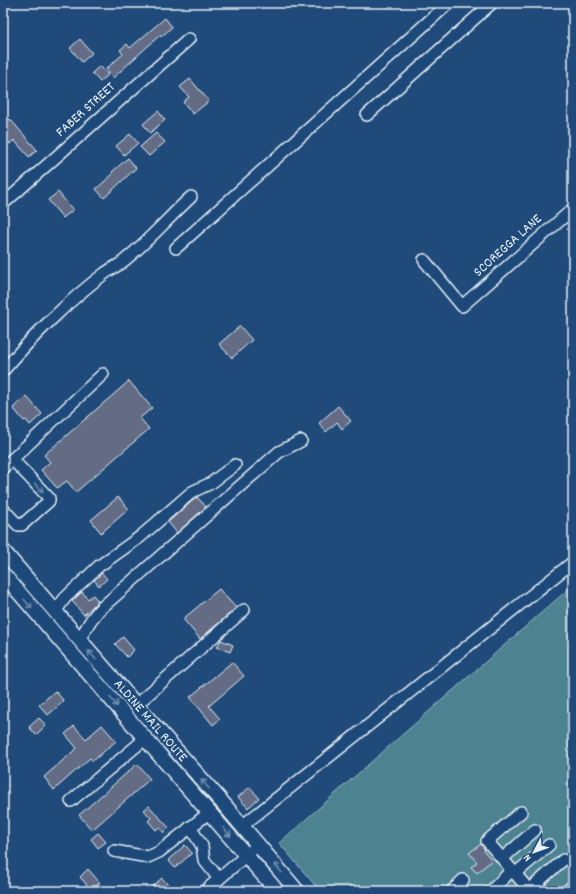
<svg xmlns="http://www.w3.org/2000/svg" width="576" height="894" viewBox="0 0 576 894" font-family="Dekko,sans-serif">
<rect width="100%" height="100%" fill="#1f4a7a"/>
<filter id="ink" filterUnits="userSpaceOnUse"><feTurbulence type="fractalNoise" baseFrequency=".025" numOctaves="2"/><feDisplacementMap in="SourceGraphic" scale="8" xChannelSelector="R" yChannelSelector="G"/><feConvolveMatrix kernelMatrix="1 2 1 2 8 2 1 2 1" color-interpolation-filters="sRGB"/></filter>
<g filter="url(#ink)">
<path fill="#4d8290" stroke="#9abac4" d="M573,585V891H514L510,887L505,891H320L279,843Z"/>
<g fill="#636c84" stroke="#e8f1f8">
<path d="M165,18L172,27L161,37L160,35L113,78L106,69L123,54L120,50L127,44L130,48Z"/>
<path d="M80,39L92,53L82,62L70,48Z"/>
<path d="M100,66L108,75L100,82L92,73Z"/>
<path d="M190,79L209,101L193,114L183,102L189,97L180,87Z"/>
<path d="M158,111L165,120L150,133L143,124Z"/>
<path d="M10,119L37,150L29,157L14,140L10,144L3,136V125Z"/>
<path d="M156,133L165,142L149,156L140,147Z"/>
<path d="M130,134L138,143L124,155L116,146Z"/>
<path d="M128,158L136,168L104,198L96,189L113,174L112,172Z"/>
<path d="M58,192L73,210L63,218L48,200Z"/>
<path d="M240,326L252,340L232,358L219,344Z"/>
<path d="M129,381L152,408L140,418L149,429L76,492L67,481L57,488L41,470L50,462L44,455Z"/>
<path d="M26,396L42,414L30,425L26,420L24,421L13,408Z"/>
<path d="M338,406L351,421L342,429L337,422L326,432L319,423Z"/>
<path d="M118,497L129,509L101,533L91,520Z"/>
<path d="M197,497L206,507L177,533L168,522Z"/>
<path d="M102,573L107,579L99,586L94,580Z"/>
<path d="M219,589L236,608L200,639L183,619Z"/>
<path d="M82,592L88,599L93,595L98,601L84,615L72,601Z"/>
<path d="M123,637L134,650L127,657L115,644Z"/>
<path d="M221,640L233,645L230,652L217,647Z"/>
<path d="M232,662L244,676L209,706L220,719L213,725L190,697Z"/>
<path d="M55,691L64,701L48,715L39,705Z"/>
<path d="M39,718L46,725L36,735L29,727Z"/>
<path d="M102,725L116,741L93,761L90,758L54,790L44,777L77,748L65,734L74,726L86,739Z"/>
<path d="M137,764L150,779L92,830L79,815Z"/>
<path d="M250,787L259,798L248,808L238,797Z"/>
<path d="M149,806L169,828L164,833L159,827L156,830L148,821L151,818L144,810Z"/>
<path d="M98,833L106,842L98,848L91,839Z"/>
<path d="M481,844L485,850L484,851L492,860L477,873L471,867L477,862L469,853Z"/>
<path d="M185,845L192,853L175,868L168,860Z"/>
<path d="M88,869L100,883L91,890L80,877Z"/>
<path d="M162,878L174,891H147Z"/>
</g>
<g fill="none" stroke-linecap="round" stroke-linejoin="round">
<defs>
<g id="minor">
<path d="M367,115L492,3"/>
<path d="M3,204L189,39"/>
<path d="M176,248L449,3"/>
<path d="M424,260L462,306L573,209"/>
<path d="M3,371C31,338 69,300 104,274C109,270 115,267 120,264C146,244 167,219 191,197"/>
<path d="M3,468L103,374"/>
<path d="M3,509L18,525H22L49,501V498L12,459"/>
<path d="M55,612L65,598L99,566L140,537L192,492L211,483L235,465"/>
<path d="M79,640L91,620L99,610L279,452L301,441"/>
<path d="M136,705L244,610"/>
<path d="M71,801L146,738"/>
<path d="M521,812L487,841L530,891"/>
<path d="M242,826L573,562"/>
<path d="M190,827L202,846L204,860L219,879"/>
<path d="M114,851L148,857L159,852L210,812"/>
<path d="M503,858L535,830"/>
<path d="M516,873L549,845"/>
<path d="M529,890L563,860"/>
<path d="M205,891L258,845"/>
<path d="M452,891L463,880"/>
<path d="M491,891L512,870"/>
<path d="M567,891L573,886"/>
</g>
<g id="major">
<path d="M3,551L136,705L221,801L297,891"/>
<path d="M3,574L277,891"/>
</g>
</defs>
<use href="#minor" stroke="#e8f1f8" stroke-width="14"/>
<use href="#major" stroke="#e8f1f8" stroke-width="17"/>
<use href="#minor" stroke="#1f4a7a" stroke-width="11"/>
<use href="#major" stroke="#1f4a7a" stroke-width="14"/>
</g>
<defs><path id="oneway-shaft" d="M-6 0H5M1.5-3L5.5 0L1.5 3" fill="none" stroke-width="1.6" stroke-linecap="round" stroke-linejoin="round"/></defs>
<g stroke="#6f8dac">
<use href="#oneway-shaft" transform="translate(39 488) rotate(47)"/>
<use href="#oneway-shaft" transform="translate(28 604) rotate(50)"/>
<use href="#oneway-shaft" transform="translate(92 655) rotate(-131)"/>
<use href="#oneway-shaft" transform="translate(114 702) rotate(49)"/>
<use href="#oneway-shaft" transform="translate(205 784) rotate(-131)"/>
<use href="#oneway-shaft" transform="translate(227 832) rotate(49)"/>
<use href="#oneway-shaft" transform="translate(278 868) rotate(-130)"/>
</g>
</g>
<g text-anchor="middle" dominant-baseline="central" stroke-width="3" stroke-linejoin="round" paint-order="stroke">
<g font-size="14" fill="#e8f1f8" stroke="#1f4a7a">
<text transform="translate(86 110) rotate(-42)">FABER STREET</text>
<text transform="translate(508 246) rotate(-42)">SCOREGGA LANE</text>
<text transform="translate(150 721) rotate(49)">ALDINE MAIL ROUTE</text>
</g>
</g>
<rect width="576" height="894" fill="none" stroke="#1f4a7a" stroke-width="16"/>
<rect x="8" y="8" width="560" height="878" fill="none" stroke="#e8f1f8" stroke-width="1.5" filter="url(#ink)"/>
<g transform="translate(534 852) rotate(229)" stroke="#1f4a7a" stroke-width="3" paint-order="stroke">
<path d="M0-3L7 15L0 10L-7 15Z" fill="#e8f1f8"/>
<text y="-6" font-size="11" font-weight="bold" text-anchor="middle" fill="#e8f1f8">N</text>
</g>
</svg>
